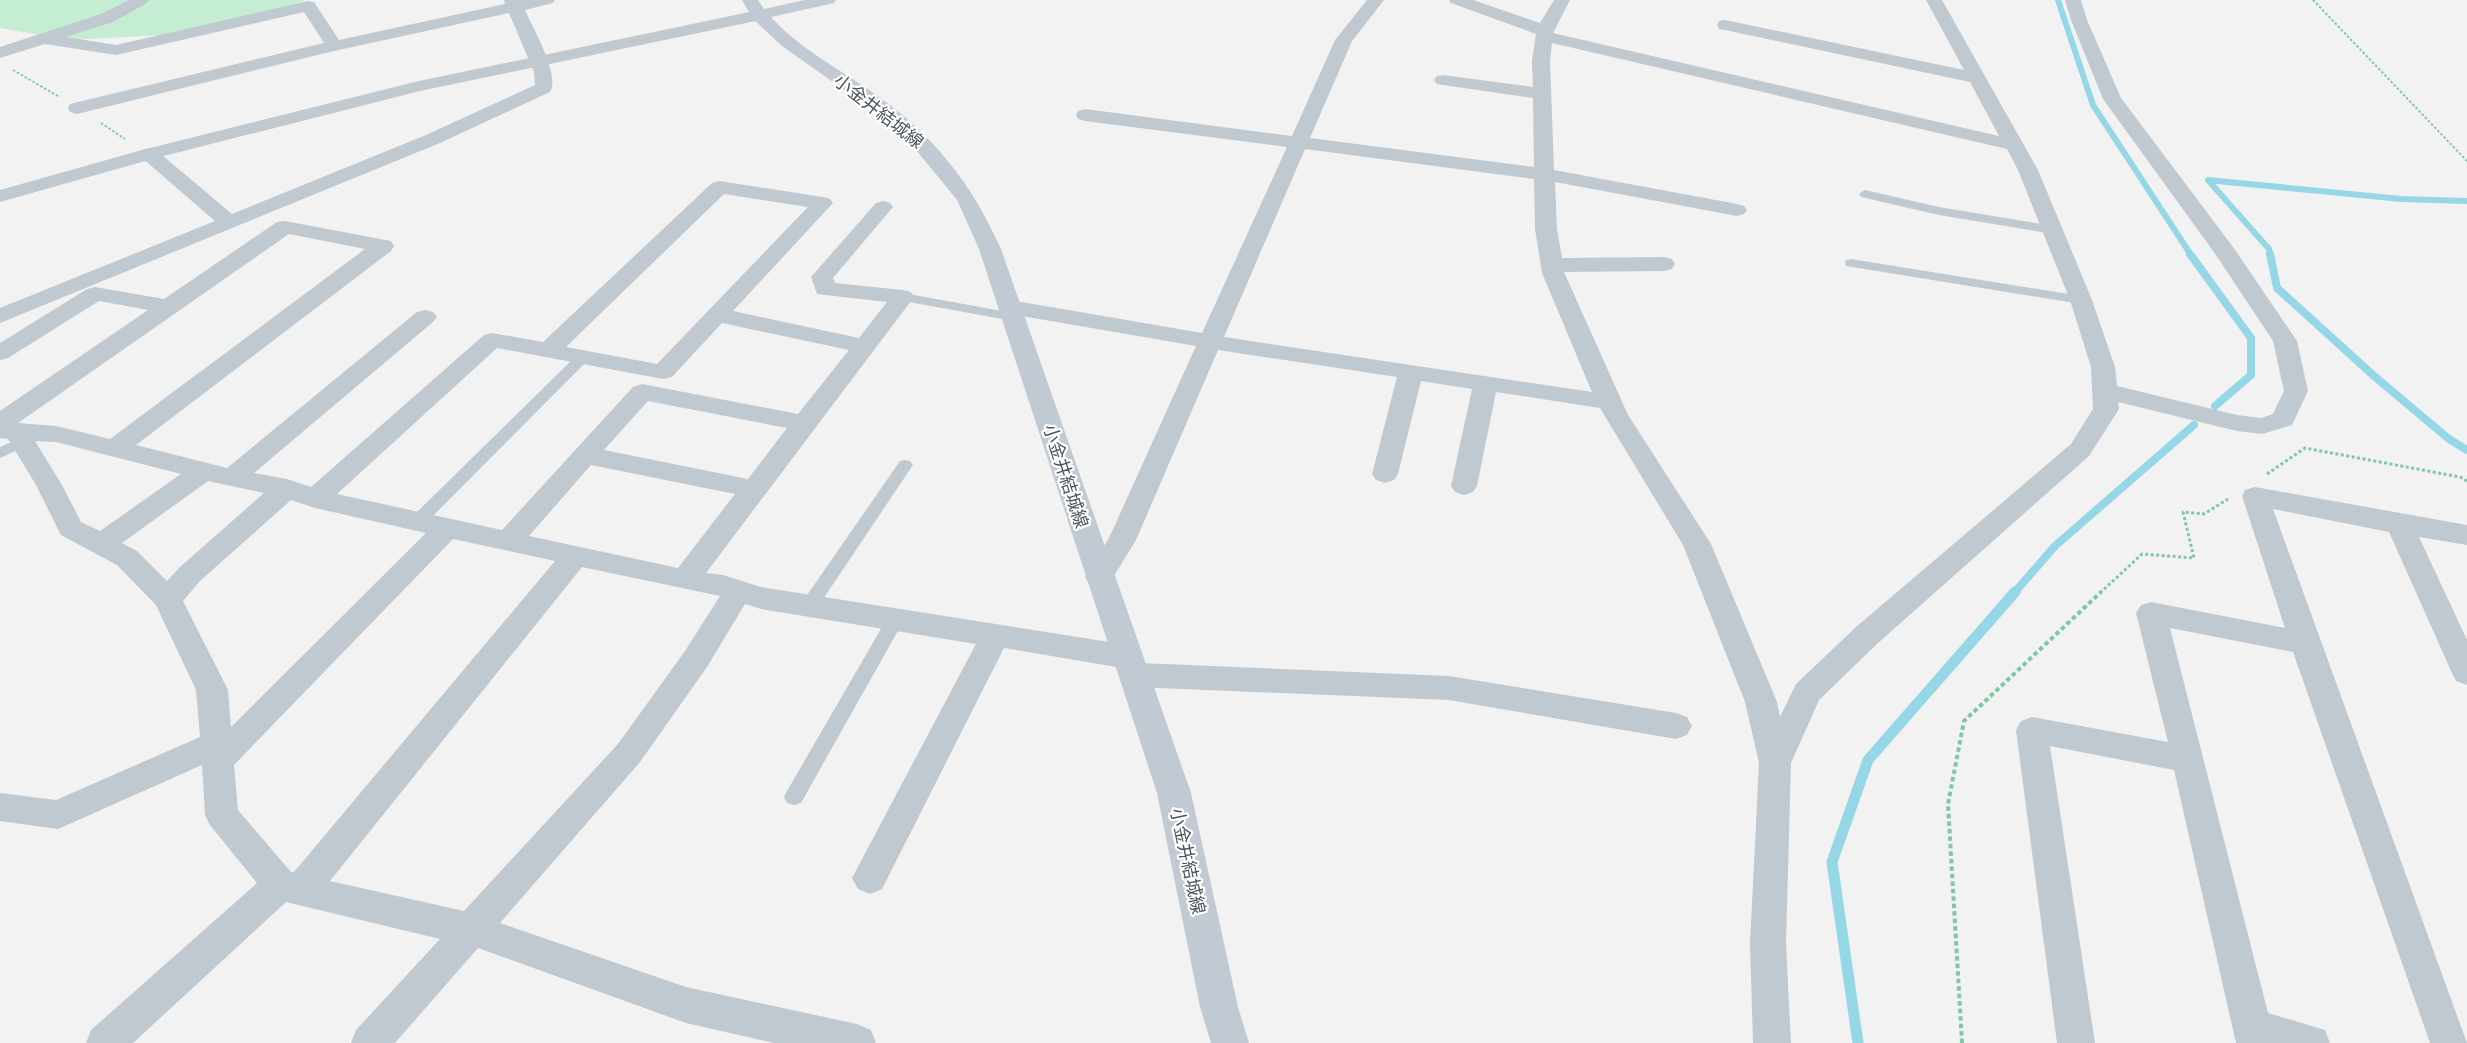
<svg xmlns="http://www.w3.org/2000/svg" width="2467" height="1043" viewBox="0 0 2467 1043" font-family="'Public Sans','Noto Sans JP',sans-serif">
<rect width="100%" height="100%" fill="#f3f2f2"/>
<path fill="#c4edd3" d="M0,0H306L289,6L164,35L68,40L0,28Z"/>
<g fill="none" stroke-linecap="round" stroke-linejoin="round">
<g stroke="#95d7e6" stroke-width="6">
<path d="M2058,0L2093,105L2191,255"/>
<path d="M2270,255L2269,249L2208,180L2401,199L2467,201"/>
</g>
<g stroke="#95d7e6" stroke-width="8">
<path d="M2190,254L2251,338V375L2215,406"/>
<path d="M2270,254L2277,288L2374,376L2449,439L2467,450"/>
<path d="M2014,593L2055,546L2194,425"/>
</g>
<path stroke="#95d7e6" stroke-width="11" d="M1858,1043L1832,862L1868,760L2015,592"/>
<g stroke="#7ec9a3" stroke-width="2" stroke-dasharray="2.5 2" stroke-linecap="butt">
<path d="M2313,0L2467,161"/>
<path d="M13,70L58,96"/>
<path d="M101,123L125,139"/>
</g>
<g stroke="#7ec9a3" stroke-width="3" stroke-dasharray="3 2.5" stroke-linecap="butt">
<path d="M2267,474L2305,448L2460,477L2467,481"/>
<path d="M2100,593L2142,554L2194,558L2183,512L2204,514L2228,499"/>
</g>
<path stroke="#7ec9a3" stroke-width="4" stroke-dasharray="4.5 3" stroke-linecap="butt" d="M1962,1043L1948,804L1964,721L2101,592"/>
<g fill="#c0c9cf" fill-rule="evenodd">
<path d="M1865,190L1939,207L2053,226L2059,230L2053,234L1939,215L1861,197L1859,194Z"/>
<path d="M1851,259L2081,296L2088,300L2081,304L1846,266L1845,263L1846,260Z"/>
<path d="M903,293L1013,313L1020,317L1013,321L898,300L896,297Z"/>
<path d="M583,353L590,357L588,360L424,525H412L410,521L412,517L578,354Z"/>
<path d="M22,437L27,438L30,442L27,446L0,458V447Z"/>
<path d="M905,460L910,461L913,465L815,611L809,612L803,611L800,606L803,601L900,461Z"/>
<path d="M895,613L901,615L904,620L801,803L794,805L787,803L784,797L787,791L889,615Z"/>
</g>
<g fill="#c0c9cf" fill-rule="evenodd">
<path d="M129,0H149L147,3L113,22L66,37L116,45L308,1L314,2L339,40L505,4L504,0H555L553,3L525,10C532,26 561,77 550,92L440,143L0,323V308L215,221L142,158L139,154L142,150L149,148L156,150L232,214L426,135L535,85L534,72L509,13L334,51L77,114L70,112L68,108L70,104L324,43L304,12L116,55L45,44L0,58V47L101,14Z"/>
<path d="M1367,0H1384L1352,41L1310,138L1534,167L1533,98L1443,85L1437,84L1434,80L1437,76L1443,75L1533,87L1532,61L1536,34L1451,3L1449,0H1473L1540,23L1554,0H1570L1553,33L1999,136L1970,82L1725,30L1719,29L1717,25L1719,21L1725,20L1964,70L1926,0H1942L2038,170L2092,300L2115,367L2117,386L2237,415L2261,418L2273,414L2284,391L2273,341L2216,255L2103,99L2071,20L2065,0H2081L2087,20L2121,98L2233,247L2297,341L2308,391L2292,425L2262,434L2237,431L2118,402L2119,409L2089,456L1878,643L1819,700L1791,763L1786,943L1791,1043H1753L1750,943L1759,763L1745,702L1683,545L1600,408L1496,392L1477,486L1473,492L1464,495L1455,492L1451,486L1472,389L1421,381L1398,474L1394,480L1385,483L1376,480L1372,474L1397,377L1218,350L1136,540L1109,584L1099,587L1089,584L1085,577L1109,538L1196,346L1010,314L1002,312L999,307L1002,302L1010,300L1202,333L1287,147L1085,121L1078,119L1076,115L1078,111L1085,109L1292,136L1335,40ZM1552,43L2007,149L2018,170L2070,300L2091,367L2093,409L2071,444L1856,627L1796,684L1780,717L1777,702L1711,544L1628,415L1564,272L1664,271L1672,269L1675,264L1672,259L1664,257L1562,258L1557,229L1555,182L1737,216L1744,214L1747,210L1744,206L1737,204L1554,170L1550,61ZM1305,149L1534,179L1535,229L1542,273L1592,392L1224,337Z"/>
<path d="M719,181L823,197L830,199L833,203L733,311L859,338L887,302L817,294L811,277L876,203L883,201L890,203L893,207L833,278L835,283L903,290L911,292L914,297L706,573L723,575L761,587L1128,645L1139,649L1143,657L1140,663L1449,676L1676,713L1687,717L1692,726L1687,735L1676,739L1449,700L1134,687L1123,683L1119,675L1122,668L1004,648L882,889L870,894L858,889L852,878L976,644L761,609L745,604L707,667L640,762L500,923L686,987L857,1024L871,1030L876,1043H774L686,1023L478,948L395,1043H351L356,1030L440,939L286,902L133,1043H86L91,1030L257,883L210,825L205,815L202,765L58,829L0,821V793L56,800L200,737L196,690L156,605L117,565L61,535L36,485L8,439L0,438V411L148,310L99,301L8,358L0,360V343L87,289L95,287L164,299L277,222L285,221L391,241L394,246L391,251L136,445L227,468L417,312L425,310L433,312L437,317L433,322L254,473L287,479L311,487L484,335L492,333L543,342L712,183ZM724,194L808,207L657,364L566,347ZM289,234L365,249L110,439L56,426L18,423ZM722,323L849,350L798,414L642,384L633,387L502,530L337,494L497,348L663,379L672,377ZM648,401L787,428L748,479L604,450ZM35,441L56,442L181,474L100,531L81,522L62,485ZM591,465L735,494L678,568L529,536ZM208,481L264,493L180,567L167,581L137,551L122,543ZM291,500L315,508L426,533L231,727L228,690L183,601L200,581ZM453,539L555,561L294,872H291L238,810L234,765ZM582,567L720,596L685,651L618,744L464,911L330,881Z"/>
<path d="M2255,487L2467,525V545L2419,537L2467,640V685L2456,681L2452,673L2389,532L2273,509L2467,1043H2430L2293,652L2170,628L2268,1013L2325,1030L2330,1043H2236L2174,770L2050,746L2095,1043H2057L2016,730L2021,721L2032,717L2168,742L2136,613L2141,605L2151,602L2285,628L2242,496L2245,490Z"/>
</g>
<path fill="#c0c9cf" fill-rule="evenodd" d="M759,10L765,11L767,15L765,19L420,91L156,158L0,202V190L142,150L419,81Z"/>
<path fill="#c1cad3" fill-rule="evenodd" d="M742,0H758L764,9L805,0H836L834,3L771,17C800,49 838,68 872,92C933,134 971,182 1001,249L1191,793L1238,1007L1249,1043H1211L1200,1007L1157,793L979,249L957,200L912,145L874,111L782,46L753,19Z"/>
</g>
<g text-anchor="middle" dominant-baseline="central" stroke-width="4.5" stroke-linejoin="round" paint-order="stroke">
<g font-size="18" fill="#4a555e" stroke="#fff">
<text transform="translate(879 111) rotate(38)">小金井結城線</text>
<text transform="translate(1066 476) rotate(72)">小金井結城線</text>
<text transform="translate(1188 861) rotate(78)">小金井結城線</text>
</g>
</g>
</svg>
